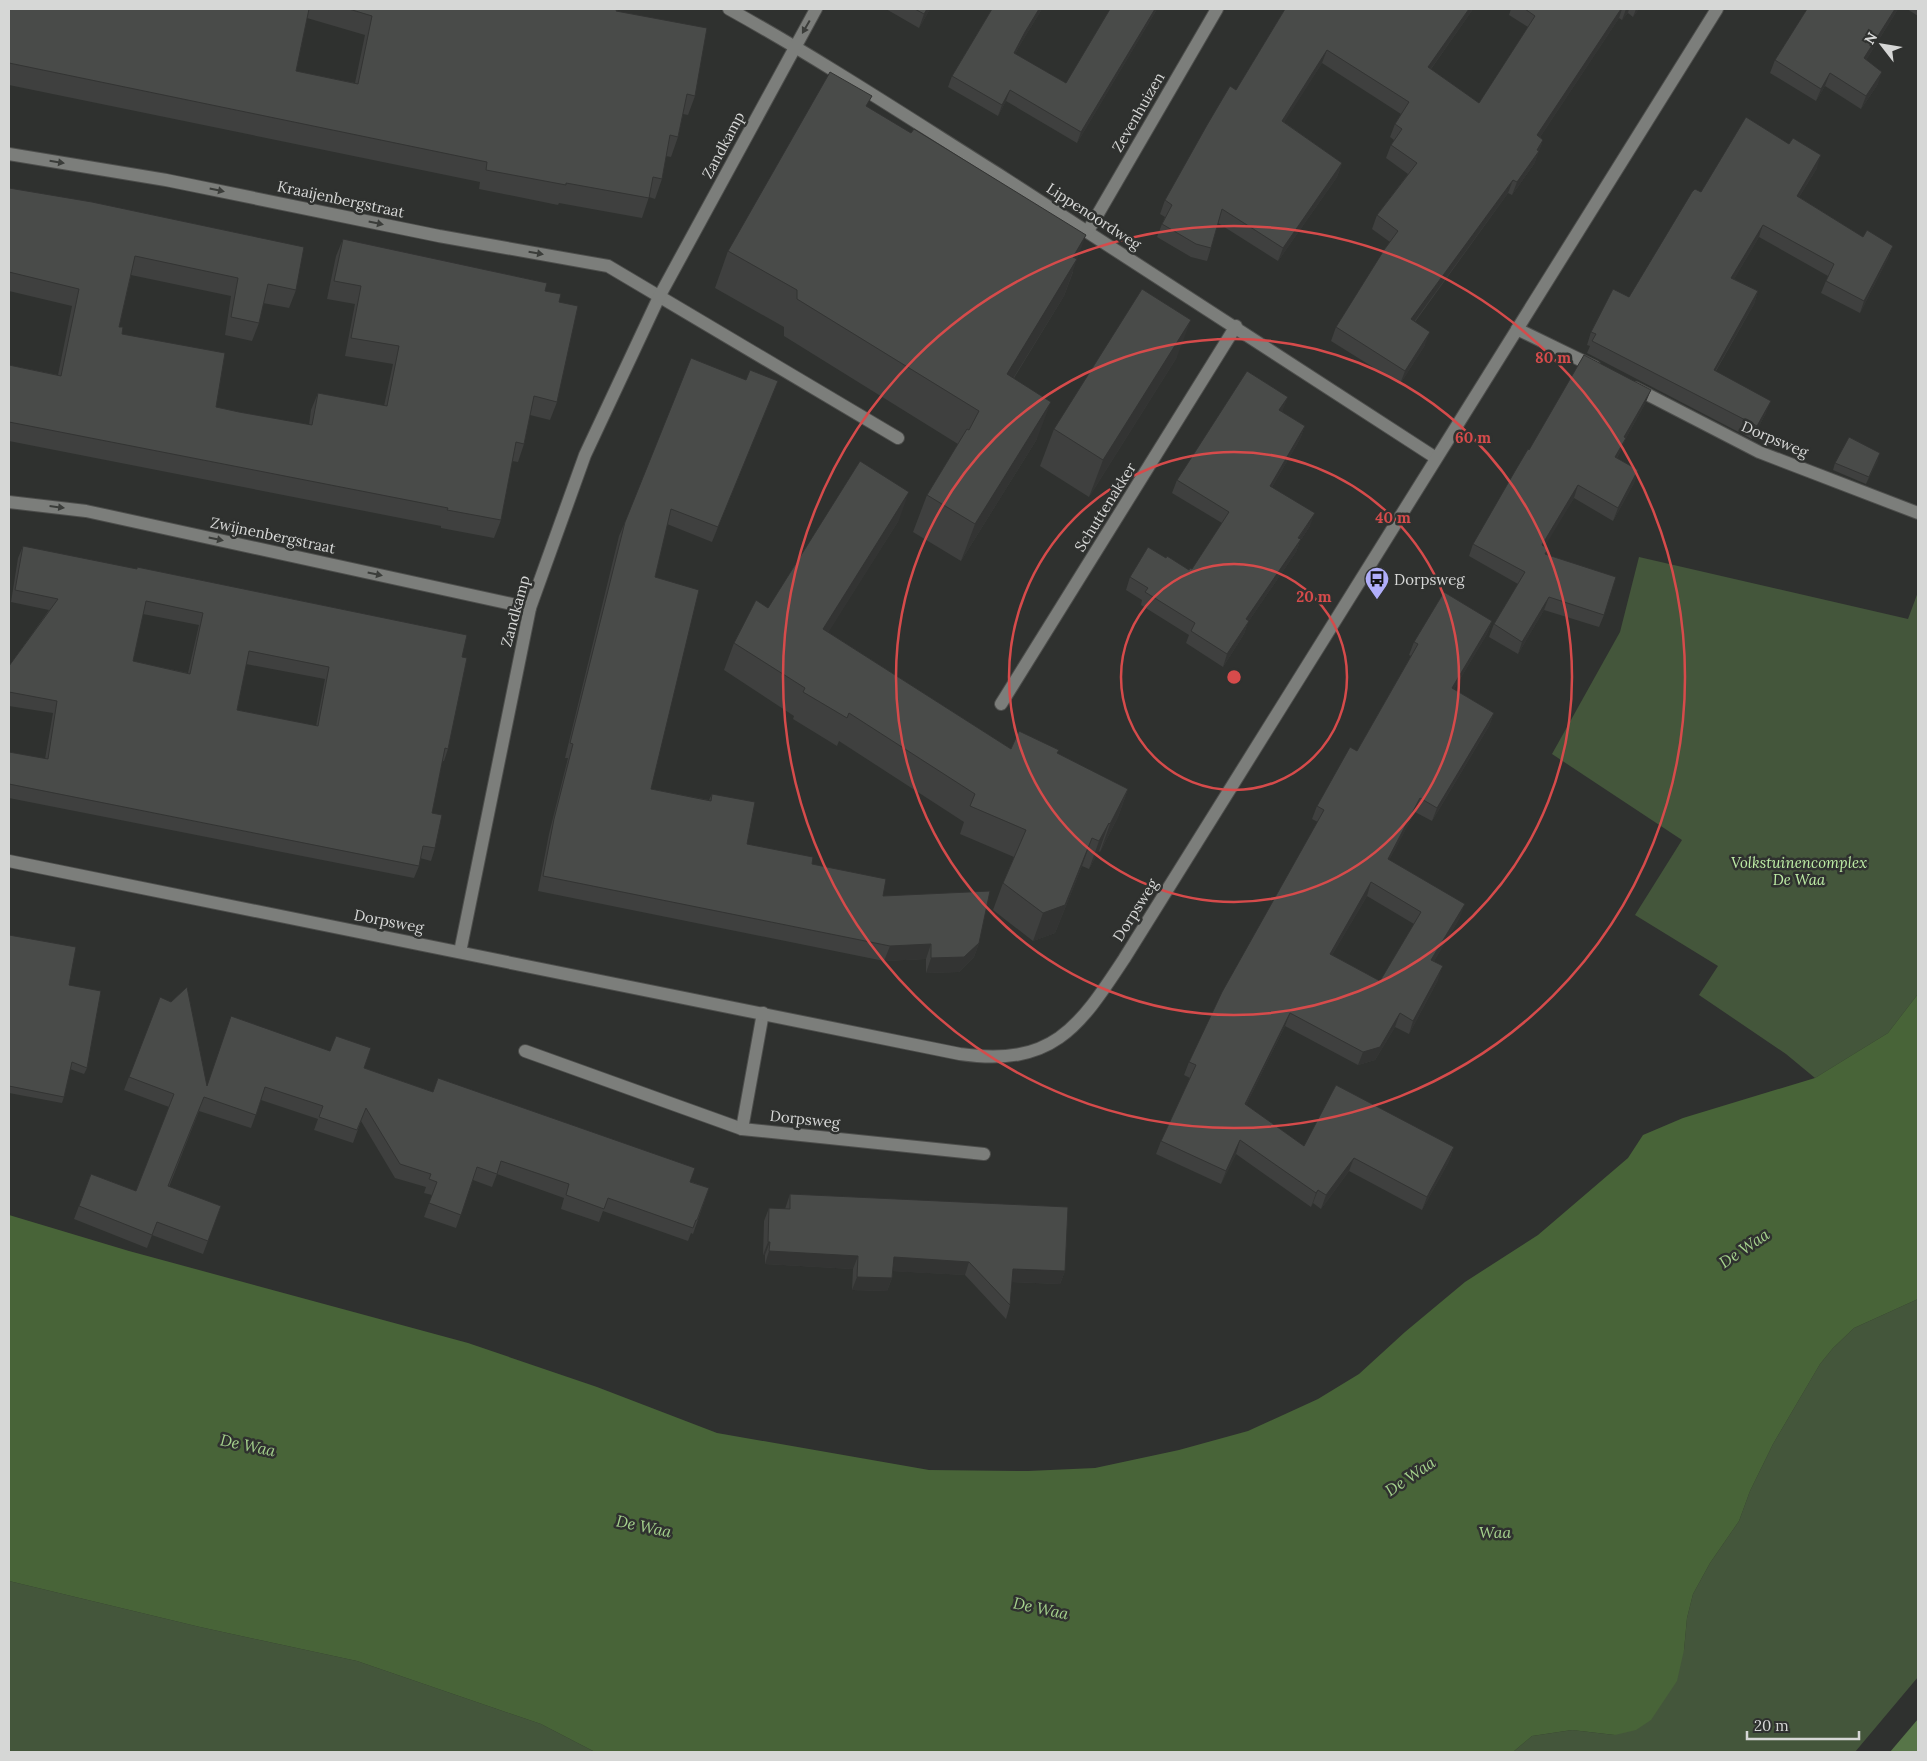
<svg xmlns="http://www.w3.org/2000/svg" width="1927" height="1761" viewBox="0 0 1927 1761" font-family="Lora,serif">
<rect width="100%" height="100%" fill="#2f312f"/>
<g fill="#44563b">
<path d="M1639,557L1908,619L1918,592V994L1888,1033L1815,1078L1786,1054L1699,995L1718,966L1635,915L1682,840L1552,754L1620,632Z"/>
<path d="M1918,1299V1677L1855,1752H1513L1532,1736L1572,1730L1615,1735L1684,1650L1687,1618L1693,1594L1710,1563L1739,1521L1750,1491L1773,1444L1820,1364L1833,1348L1854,1328Z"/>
<path d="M9,1581L200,1627L357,1661L541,1724L595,1752H9Z"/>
</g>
<path fill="#577548" d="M1918,1719V1752H1890Z"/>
<path fill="#486438" d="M1918,994V1299L1854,1328L1833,1348L1820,1364L1773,1444L1750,1491L1739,1521L1710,1563L1693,1594L1687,1618L1684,1650L1677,1681L1651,1720L1636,1730L1615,1735L1572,1730L1532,1736L1513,1752H595L541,1724L357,1661L200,1627L9,1581V1215L129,1251L468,1343L597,1387L717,1433L929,1470L1028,1471L1095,1468L1179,1450L1248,1431L1318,1399L1359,1374L1405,1332L1465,1282L1538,1235L1628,1158L1643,1135L1683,1118L1815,1078L1888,1033Z"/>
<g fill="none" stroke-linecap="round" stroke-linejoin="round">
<defs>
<g id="lane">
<path d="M1517,329L1595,367"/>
<path d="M1635,388L1759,452L1918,513"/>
</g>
<g id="street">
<path d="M729,9C821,60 909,118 998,174C1145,268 1291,363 1436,458"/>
<path d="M9,154L166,180L439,236L608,266L898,438"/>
<path d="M1088,231L1217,9"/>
<path d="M9,502L86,511L530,608"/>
<path d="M1001,704L1236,326"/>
<path d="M460,952L530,608L585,455L659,297L816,9"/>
<path d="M525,1051L742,1129L984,1154"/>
<path d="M742,1129L763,1013"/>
</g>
<path id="secondary" d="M9,861L960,1054C1052,1067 1078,1029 1124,959L1717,9"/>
</defs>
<use href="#lane" stroke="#4d4e4c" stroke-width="14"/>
<use href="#street" stroke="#4d4e4c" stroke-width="14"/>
<use href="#secondary" stroke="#4d4e4c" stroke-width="14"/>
<use href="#lane" stroke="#7c7e7b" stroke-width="12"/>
<use href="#street" stroke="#7c7e7b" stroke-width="12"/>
<use href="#secondary" stroke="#7c7e7b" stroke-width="12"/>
</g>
<g fill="#3f403f" fill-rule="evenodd">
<path d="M9,9H618L617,11L695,96L688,115L683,114L678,137L671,157L666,156L662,179L655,199L649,197L642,218L559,203L558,205L479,189L480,182L9,85ZM307,18L365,35L355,83L296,71Z"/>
<path d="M886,9H930L919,28Z"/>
<path d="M992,9H1042L1021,43L1015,54L1066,83L1157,9L1077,143L1006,101L998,116L948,87L952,76Z"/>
<path d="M1285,9H1473L1431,69L1479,103L1528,27L1509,15L1511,9H1639L1633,17L1628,13L1622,20L1619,18L1540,137L1543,140L1534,164L1512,195L1508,193L1415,322L1425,345L1400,384L1331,341L1336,327L1390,242L1372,229L1377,215L1408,174L1386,158L1391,145L1394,140L1390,137L1395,124L1401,114L1322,63L1284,122L1342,163L1337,177L1278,261L1218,223L1211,248L1207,261L1191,257L1157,237L1162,224L1165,217L1160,214L1165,200L1236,90Z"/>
<path d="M1807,9H1898L1866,60L1878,84L1861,109L1825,86L1816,101L1770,73L1775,60Z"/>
<path d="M1907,9H1918V16Z"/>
<path d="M868,107L1073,272L1064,296L1014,378L1037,439L961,561L913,532L927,495L958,444L784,336V327L715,288L728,251Z"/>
<path d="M1817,168L1799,197L1863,237L1893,246L1888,258L1860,313L1821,293L1828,276L1759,237L1734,279L1758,291L1754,304L1716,371L1766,413L1752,439L1587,353L1590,346L1587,345L1591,332L1629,297L1701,192Z"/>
<path d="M9,188L296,290L289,308L263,303L259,323L252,341L225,335L231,296L131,275L119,327L122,334L216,407L239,412L309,425L311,410L318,393L384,406L393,364L345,356L355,304L327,299L336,256L343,239L545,291L559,302L557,402L550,420L530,415L524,444L518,462L512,461L501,520L494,538L441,528V526L9,441V365L58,375L72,306L9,291Z"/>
<path d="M1177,357L1089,497L1040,466L1054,429Z"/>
<path d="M746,380L778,381L712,542L667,524L655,577L651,789L709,800L712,794L747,844L812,864L883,896L979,943L974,957L959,972L926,973V959L884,961L538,891L549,834L568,758H565L619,536L625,522Z"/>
<path d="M1646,402L1626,438L1621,450L1617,458L1638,470L1634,483L1613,521L1574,498L1544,546L1548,549L1546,555L1604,615L1599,627L1544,610L1518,654L1489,637L1494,624L1518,584L1469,556L1473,544Z"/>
<path d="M1283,410L1282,412L1305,426L1300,439L1272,487L1310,526L1300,541L1296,552L1248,622L1244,634L1223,667L1186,643L1189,635L1141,605L1142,600L1126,590L1130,577L1166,558L1189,570L1192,569L1222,523L1172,493L1177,480Z"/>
<path d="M1878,460L1866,484L1833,470L1835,463Z"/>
<path d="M899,520L828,632L1011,749L1057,754L1128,789L1118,817L1100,852L1099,851L1089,869L1082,866L1055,933L1033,941L993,910L1003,883L1014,857L960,834L964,822L839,741L837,746L793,719L794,716L724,670L734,643L768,608Z"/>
<path d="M23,546L462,657L448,749L444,761H442L432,813L435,848L431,861L420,858L419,866L414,878L9,798V752L45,759L53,713L9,706V666L49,610L11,602L18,558ZM143,614L199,625L188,673L133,661ZM246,664L325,679L316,726L237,710Z"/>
<path d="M1492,621L1487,634L1454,689L1494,713L1489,726L1432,821L1415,812L1389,860L1460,917L1434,961L1438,980L1409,1034L1395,1027L1375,1060L1358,1065L1285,1026L1246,1105L1304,1146L1454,1147L1449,1161L1422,1210L1349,1171L1321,1209L1313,1203L1311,1207L1236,1154L1221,1184L1156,1154L1161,1141L1190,1078L1184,1075L1189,1062L1318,822L1312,819L1317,806L1357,751L1411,656L1409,655L1414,642ZM1367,896L1414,924L1380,981L1332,955Z"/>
<path d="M9,935L69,985L87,1068L84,1074L70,1069L64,1097L62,1103L9,1093Z"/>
<path d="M364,1068L709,1188L693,1234L691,1233L688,1241L603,1211L599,1222L561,1209L564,1198L497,1174L492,1187L473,1180L456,1228L424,1217L432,1195L424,1193L426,1187L395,1178L361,1121L353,1143L314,1130L318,1119L261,1100L251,1128L199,1111L169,1187L221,1206L203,1254L152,1235L147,1248L74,1219L91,1174L136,1191L169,1107L124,1090L129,1077L206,1086Z"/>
<path d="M790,1194L1065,1271L1060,1284L1012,1282L1010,1305L1006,1319L965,1275L893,1271L892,1278L887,1291L852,1290L853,1269L765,1264V1255H763L764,1221L769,1208L785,1209Z"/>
</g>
<g fill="#333433">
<path d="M927,9H930L919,28L924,14Z"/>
<path d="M1039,9H1042L1021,43L1010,64L1014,53L1025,32Z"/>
<path d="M1155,9H1157L1077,143L1081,132Z"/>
<path d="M1469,9H1473L1423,80L1428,67Z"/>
<path d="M1621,9H1622L1619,18L1532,149L1537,135Z"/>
<path d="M1626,9H1629L1628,13L1622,20Z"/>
<path d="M1636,9H1639L1633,17Z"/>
<path d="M1895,9H1898L1859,71L1864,58Z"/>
<path d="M1327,50L1322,63L1277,134L1282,121Z"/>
<path d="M1882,72L1878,84L1861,109L1866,96Z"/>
<path d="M1830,73L1825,86L1816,101L1821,89Z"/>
<path d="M1010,90L1006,101L998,116L1002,105Z"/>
<path d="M1543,140L1534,164L1512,195L1517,182Z"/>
<path d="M1821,155L1817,168L1792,208L1797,196Z"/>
<path d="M1342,163L1337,177L1278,261L1283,248Z"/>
<path d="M1513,180L1508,193L1406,333L1411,319Z"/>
<path d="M1763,225L1759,237L1727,291L1731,278Z"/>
<path d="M1086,235L1064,296L993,411L1007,374Z"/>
<path d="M1893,246L1888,258L1860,313L1864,301Z"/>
<path d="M1758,291L1754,304L1709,382L1714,370Z"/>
<path d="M1191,320L1177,357L1089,497L1103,460Z"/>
<path d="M1430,332L1425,345L1400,384L1405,371Z"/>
<path d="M778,381L773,395L712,542L718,527Z"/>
<path d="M1651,390L1646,402L1626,438L1621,450L1610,470L1624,437Z"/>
<path d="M1288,397L1283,410L1275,423L1279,410Z"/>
<path d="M1771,401L1766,413L1752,439L1757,426Z"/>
<path d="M1051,402L1037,439L961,561L975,524Z"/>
<path d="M1305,426L1300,439L1265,499L1270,486Z"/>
<path d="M1880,453L1878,460L1866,484L1869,477Z"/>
<path d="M1638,470L1634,483L1613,521L1618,508Z"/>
<path d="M1578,485L1574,498L1538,558L1542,545Z"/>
<path d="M909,492L899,520L813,657L823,629Z"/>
<path d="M1315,513L1310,526L1300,541L1296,552L1248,622L1244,634L1223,667L1227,654L1246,619Z"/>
<path d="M1549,597L1544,610L1518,654L1522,642Z"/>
<path d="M1492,621L1487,634L1447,701L1452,688Z"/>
<path d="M1494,713L1489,726L1432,821L1437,808Z"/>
<path d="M1128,789L1118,817L1100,852L1110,824Z"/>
<path d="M1420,798L1415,812L1383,872L1388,859Z"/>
<path d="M1109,823L1099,851L1089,869L1099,841Z"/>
<path d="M1092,838L1082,866L1055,933L1033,941L1043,913Z"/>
<path d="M1371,882L1367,896L1325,967L1330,954Z"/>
<path d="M1465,904L1460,917L1427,973L1431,960Z"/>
<path d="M979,943L974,957L959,972L926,973L931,958Z"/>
<path d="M931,944L926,959L884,961L890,946Z"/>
<path d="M1443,966L1438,980L1409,1034L1413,1021Z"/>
<path d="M1290,1013L1285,1026L1240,1117L1245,1104Z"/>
<path d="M1400,1013L1395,1027L1375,1060L1358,1065L1363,1052Z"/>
<path d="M1240,1140L1236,1154L1221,1184L1226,1171Z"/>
<path d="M1454,1147L1449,1161L1422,1210L1427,1197Z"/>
<path d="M1354,1158L1349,1171L1321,1209L1326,1195Z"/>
<path d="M1318,1190L1313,1203L1311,1207L1316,1193Z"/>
<path d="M768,1242H770L765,1255H763Z"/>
<path d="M769,1251L858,1256L853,1269L765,1264Z"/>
<path d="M894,1257L969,1262L965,1275L889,1271Z"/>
<path d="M1013,1269L1065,1271L1060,1284L1008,1282Z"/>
<path d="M857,1277L892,1278L887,1291L852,1290Z"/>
</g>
<g fill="#494b49" stroke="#333433" fill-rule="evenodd">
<path d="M9,9H309L296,71L358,84L372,16L349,9H617L616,11L707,28L695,96L687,94L678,137L670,135L662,179L653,177L649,198L566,183V185L486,170L487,162L9,63Z"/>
<path d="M915,9H927L924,14Z"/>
<path d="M992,9H1039L1025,32L1014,53L1066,83L1110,9H1155L1081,132L1010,90L1002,105L952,76Z"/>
<path d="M1285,9H1469L1428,67L1479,103L1535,16L1525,9H1621L1537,135L1543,140L1537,150L1539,151L1517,182L1513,180L1411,319L1430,332L1405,371L1336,327L1384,250L1398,231L1377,215L1417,163L1391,145L1402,129L1395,124L1409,102L1327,50L1282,121L1342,163L1283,248L1222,209L1211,248L1196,244L1162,224L1172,205L1165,200L1207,125L1230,86L1236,90Z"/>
<path d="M1807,9H1895L1864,58L1882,72L1866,96L1830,73L1821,89L1775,60Z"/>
<path d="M830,72L872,96L866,106L911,133L914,129L1086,235L1073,257L1077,259L1007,374L1051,402L975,524L927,495L967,429L969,430L979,411L797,299V290L728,251Z"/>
<path d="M1746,117L1789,144L1793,138L1821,155L1797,196L1863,237L1867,230L1893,246L1864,301L1826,281L1834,264L1763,225L1731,278L1758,291L1714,370L1771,401L1757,426L1592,341L1596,334L1591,332L1613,289L1629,297L1692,192L1695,189L1701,192Z"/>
<path d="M9,188L92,202L304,247L296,290L268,284L259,323L231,317L238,278L135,256L119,327H123L122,334L225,353L216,407L239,412L312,425L318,393L387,406L399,346L351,338L361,286L334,281L343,239L547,283L545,291L561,294L559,302L578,306L557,402L534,396L524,444L516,442L501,520L447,510L448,508L9,422V365L61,376L79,289L9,272Z"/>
<path d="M1142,289L1191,320L1103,460L1054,429Z"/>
<path d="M1584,355L1651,390L1624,437L1626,438L1615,457L1638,470L1618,508L1578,485L1542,545L1548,549L1545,554L1616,577L1604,615L1549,597L1522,642L1494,624L1525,572L1473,544L1515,471L1528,449L1529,450Z"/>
<path d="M691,358L746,380L750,370L778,381L718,527L671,509L655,577L699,590L651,789L711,801L712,794L755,802L747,844L813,857L812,864L886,879L883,896L990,891L979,943L964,957L931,958V944L890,946L543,876L554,819L573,744L570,743L625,522Z"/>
<path d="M1247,371L1288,397L1279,410L1305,426L1270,486L1315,513L1298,538L1301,539L1246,619L1249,621L1227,654L1191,631L1195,623L1145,592L1148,588L1130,577L1148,547L1166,558L1167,556L1189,570L1190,568L1192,569L1229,512L1177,480Z"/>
<path d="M1849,437L1880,453L1869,477L1835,463Z"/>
<path d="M860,461L909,492L823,629L1011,749L1019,731L1059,750L1057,753L1128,789L1110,824L1109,823L1099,841L1092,838L1065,905L1043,913L1003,883L1026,830L970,806L975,794L849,713L847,718L803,692L805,688L734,643L756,600L768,608Z"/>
<path d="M23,546L137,569V567L467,635L462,657L467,658L448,749L445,748L432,813L442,815L435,848L423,846L419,866L9,784V752L48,759L57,701L9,692V666L58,599L15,590ZM146,601L203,613L190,674L133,661ZM249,651L329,667L318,726L237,710Z"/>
<path d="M1444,592L1492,621L1452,688L1494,713L1437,808L1420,798L1388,859L1465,904L1431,960L1443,966L1413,1021L1400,1013L1380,1047L1363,1052L1290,1013L1245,1104L1304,1146L1336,1085L1454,1147L1427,1197L1354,1158L1326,1195L1318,1190L1316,1193L1240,1140L1226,1171L1161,1141L1196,1065L1189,1062L1222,992L1324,810L1317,806L1350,747L1357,751L1418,644L1414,642ZM1371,882L1421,912L1380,981L1330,954Z"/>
<path d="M9,935L76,947L69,985L101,991L87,1068L72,1062L64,1097L9,1086Z"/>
<path d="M187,987L207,1086L231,1016L330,1051L336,1036L371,1048L364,1068L433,1092L438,1078L695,1168L690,1182L709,1188L697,1220H696L693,1228L608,1198L604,1209L566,1195L569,1184L501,1161L497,1174L477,1167L461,1215L429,1203L437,1182L429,1179L431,1174L400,1164L366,1108L357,1130L319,1117L323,1106L265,1087L256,1115L204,1097L168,1186L221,1206L208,1241L157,1222L152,1235L79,1206L91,1174L136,1191L174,1094L129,1077L160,997L171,1002Z"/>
<path d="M790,1194L1068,1207L1065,1271L1013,1269L1010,1305L969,1262L894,1257L892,1278L857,1277L858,1256L769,1251L770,1242H768L769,1208L790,1209Z"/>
</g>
<defs><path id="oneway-solid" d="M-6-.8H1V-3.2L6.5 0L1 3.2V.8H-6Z" transform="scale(1.25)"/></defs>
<g fill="#3b3d3a">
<use href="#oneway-solid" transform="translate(806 27) rotate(120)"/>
<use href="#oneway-solid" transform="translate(57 162) rotate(9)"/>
<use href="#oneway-solid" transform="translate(217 190) rotate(12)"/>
<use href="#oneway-solid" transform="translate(376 223) rotate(12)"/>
<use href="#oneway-solid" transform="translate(536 253) rotate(10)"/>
<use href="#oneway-solid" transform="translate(57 507) rotate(7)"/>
<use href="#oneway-solid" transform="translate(216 539) rotate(12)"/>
<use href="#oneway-solid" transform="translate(375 574) rotate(12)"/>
</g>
<g fill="none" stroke="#d64b4b" stroke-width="2.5">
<circle cx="1234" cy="677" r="113"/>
<circle cx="1234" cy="677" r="225"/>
<circle cx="1234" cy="677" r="338"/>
<circle cx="1234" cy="677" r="451"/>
</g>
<defs>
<symbol id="bus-pin" viewBox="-11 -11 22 30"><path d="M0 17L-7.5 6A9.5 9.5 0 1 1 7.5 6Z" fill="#b0aefa" stroke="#2f312f"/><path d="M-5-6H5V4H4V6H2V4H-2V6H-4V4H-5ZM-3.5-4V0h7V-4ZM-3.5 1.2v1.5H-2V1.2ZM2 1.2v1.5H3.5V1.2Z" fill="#111"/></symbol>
</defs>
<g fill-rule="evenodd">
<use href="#bus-pin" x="1363" y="565" width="28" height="38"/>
</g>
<g text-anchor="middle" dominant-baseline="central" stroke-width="5" stroke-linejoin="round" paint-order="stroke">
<g font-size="15" fill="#d6d7d6" stroke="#2f312f">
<text transform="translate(1138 112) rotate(-60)">Zevenhuizen</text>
<text transform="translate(723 145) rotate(-62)">Zandkamp</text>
<text transform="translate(341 199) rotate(12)">Kraaijenbergstraat</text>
<text transform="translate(1094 216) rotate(33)">Lippenoordweg</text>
<text transform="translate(1775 439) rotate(23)">Dorpsweg</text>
<text transform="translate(1105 507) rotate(-58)">Schuttenakker</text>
<text transform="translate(273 535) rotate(12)">Zwijnenbergstraat</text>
<text transform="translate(515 611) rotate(-75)">Zandkamp</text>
<text transform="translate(1135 910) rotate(-58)">Dorpsweg</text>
<text transform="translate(389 921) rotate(11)">Dorpsweg</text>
<text transform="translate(805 1119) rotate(6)">Dorpsweg</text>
</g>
<g font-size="15" fill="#d6d7d6" stroke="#2f312f" text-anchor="start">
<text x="1394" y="579">Dorpsweg</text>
</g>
<g font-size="15" font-style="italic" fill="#beeda6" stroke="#2f312f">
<text x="1799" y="862">Volkstuinencomplex<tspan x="1799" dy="17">De Waa</tspan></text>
</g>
<g font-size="16" font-style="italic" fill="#a5d28d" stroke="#2f312f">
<text transform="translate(1744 1248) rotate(-34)">De Waa</text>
<text transform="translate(248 1445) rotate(12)">De Waa</text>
<text transform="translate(1410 1476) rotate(-34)">De Waa</text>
<text transform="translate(644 1526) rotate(12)">De Waa</text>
<text x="1495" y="1532">Waa</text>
<text transform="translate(1041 1608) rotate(12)">De Waa</text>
</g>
</g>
<circle cx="1234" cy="677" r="8" fill="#d64b4b" stroke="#2f312f" stroke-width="2.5"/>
<g font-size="15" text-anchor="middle" font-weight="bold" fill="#d64b4b" stroke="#2f312f" stroke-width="5" stroke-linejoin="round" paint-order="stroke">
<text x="1553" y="363">80 m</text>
<text x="1473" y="443">60 m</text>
<text x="1393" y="523">40 m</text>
<text x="1314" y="602">20 m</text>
</g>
<rect width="1927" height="1761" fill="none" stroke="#d6d7d6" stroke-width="20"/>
<g transform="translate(1882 45) rotate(301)" stroke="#2f312f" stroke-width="4" paint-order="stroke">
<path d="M0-4L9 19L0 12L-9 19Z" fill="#d6d7d6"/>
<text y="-8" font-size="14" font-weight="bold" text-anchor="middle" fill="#d6d7d6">N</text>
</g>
<path d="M1747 1731v8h112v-8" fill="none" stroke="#d6d7d6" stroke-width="2.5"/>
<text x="1754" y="1731" font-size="15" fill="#d6d7d6" stroke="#2f312f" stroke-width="4" paint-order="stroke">20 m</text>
</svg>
